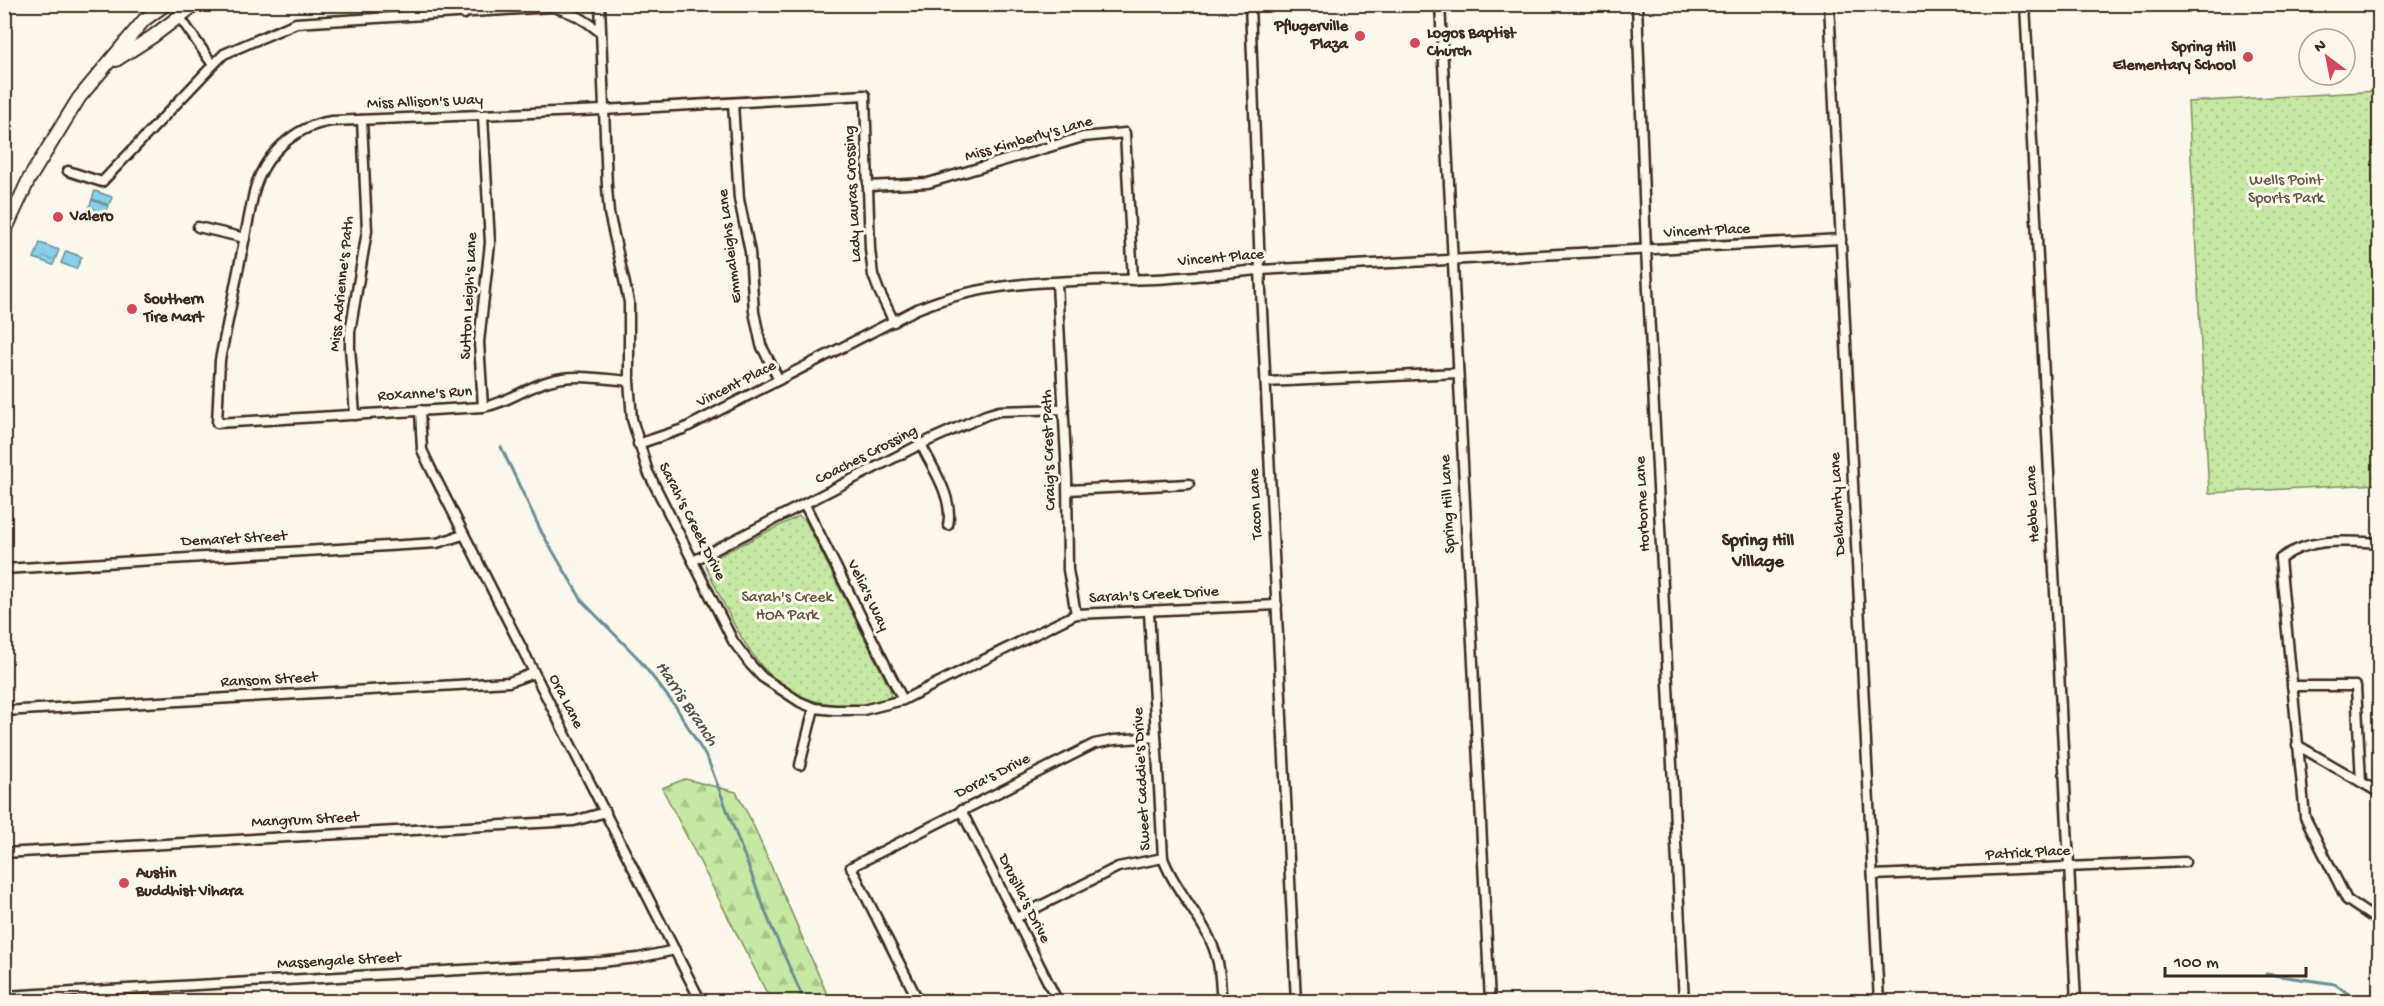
<svg xmlns="http://www.w3.org/2000/svg" width="2384" height="1006" viewBox="0 0 2384 1006" font-family="'Gochi Hand',sans-serif">
<defs>
<pattern id="forest-firs" width="22" height="20" patternUnits="userSpaceOnUse" patternTransform="scale(1.5)"><rect width="22" height="20" fill="#c5e9a2"/><path d="M5 1l3.5 6h-7zM16 11l3.5 6h-7z" fill="#aac88b"/></pattern>
<pattern id="park-dots" width="8" height="8" patternUnits="userSpaceOnUse" patternTransform="scale(1.5)"><rect width="8" height="8" fill="#c5e9a2"/><path d="M2 2h.1M6 6h.1" fill="none" stroke="#aac88b" stroke-width="1.8" stroke-linecap="round"/></pattern>
<pattern id="water-ripples" width="26" height="14" patternUnits="userSpaceOnUse" patternTransform="scale(1.5)"><rect width="26" height="14" fill="#87d0e8"/><path d="M2 4q2-2 4 0t4 0M15 11q2-2 4 0t4 0" fill="none" stroke="#75b3c7"/></pattern>
</defs>
<rect width="100%" height="100%" fill="#fbf7ec"/>
<filter id="ink" filterUnits="userSpaceOnUse"><feTurbulence type="fractalNoise" baseFrequency=".0167" numOctaves="2"/><feDisplacementMap in="SourceGraphic" scale="12" xChannelSelector="R" yChannelSelector="G"/><feConvolveMatrix kernelMatrix="1 2 1 2 8 2 1 2 1" color-interpolation-filters="sRGB"/></filter>
<g filter="url(#ink)">
<path fill="url(#forest-firs)" stroke="#808a60" stroke-width="1.5" d="M685,779L736,792L751,820L830,1001H771L662,788Z"/>
<g fill="url(#park-dots)" stroke="#808a60" stroke-width="1.5">
<path d="M2379,91V484L2209,493L2188,102Z"/>
<path d="M799,516L805,520L890,689L891,696C881,706 861,705 847,705C763,705 738,632 707,569L706,565L710,560Z"/>
</g>
<g fill="url(#water-ripples)" stroke="#698e97" stroke-width="1.5">
<path d="M95,191L112,197L109,205L92,199Z"/>
<path d="M92,200L108,206L105,214L89,207Z"/>
<path d="M40,243L59,250L53,265L34,258Z"/>
<path d="M66,251L82,257L76,269L61,263Z"/>
</g>
<g fill="none" stroke-linecap="round" stroke-linejoin="round">
<g stroke="#698e97" stroke-width="3">
<path d="M501,447L542,533L583,602L637,657L676,707L708,760L771,926L805,1002"/>
<path d="M2266,974L2335,984L2360,1002"/>
</g>
<defs>
<g id="street">
<path d="M463,4L464,14"/>
<path d="M600,4L607,187L609,213L629,302V381L632,419L648,472L733,641L750,664L762,677L800,702L814,708L834,710H863L903,700L1076,614L1277,605"/>
<path d="M1250,4L1260,270L1296,1002"/>
<path d="M1440,4L1490,1002"/>
<path d="M1637,4L1646,250L1684,1002"/>
<path d="M1829,4L1879,1002"/>
<path d="M2025,4L2076,1002"/>
<path d="M213,65L224,54L296,23L552,7C571,11 585,19 600,32"/>
<path d="M733,103L739,199L750,252L754,312L761,345L779,380"/>
<path d="M68,171L102,182L213,65L179,16"/>
<path d="M868,186L928,183L1083,137L1125,133L1133,280"/>
<path d="M198,227L245,238"/>
<path d="M1057,283L1067,478L1068,570L1076,614"/>
<path d="M629,381C603,379 574,373 549,381C525,388 507,403 483,407L217,423L220,360L254,192C263,156 294,126 332,121L603,110L865,95L870,249L873,275L879,291L894,322"/>
<path d="M1266,382L1458,373"/>
<path d="M483,407L479,342L490,243L483,116"/>
<path d="M420,410L422,450L430,467L701,1002"/>
<path d="M355,415L350,348V332L367,231L362,120"/>
<path d="M638,444L683,429L917,309C992,277 1076,282 1155,279C1190,277 1225,273 1260,270L1841,239"/>
<path d="M921,444C932,468 954,497 948,525"/>
<path d="M1068,490L1189,484"/>
<path d="M805,505L903,700"/>
<path d="M2380,543C2345,541 2309,537 2280,559L2305,817L2347,900L2380,922"/>
<path d="M693,561L921,444L986,415L999,411L1064,409"/>
<path d="M4,569L437,543L463,535"/>
<path d="M1149,612L1163,858C1176,894 1208,922 1217,959C1221,972 1220,988 1222,1002"/>
<path d="M2292,686H2356L2361,782"/>
<path d="M4,711L509,682L534,673"/>
<path d="M2297,745L2380,793"/>
<path d="M800,765L814,708"/>
<path d="M961,810L1058,1002"/>
<path d="M4,853L574,821L606,812"/>
<path d="M1873,875L2185,862"/>
<path d="M1016,918L1118,867L1163,858"/>
<path d="M4,996L601,962L638,958L675,950"/>
<path d="M919,1002L851,867L1094,744L1114,740L1156,737"/>
</g>
<g id="secondary">
<path d="M116,60L152,37L196,4"/>
<path d="M4,233L29,179L79,98L144,20L166,4"/>
</g>
</defs>
<use href="#street" stroke="#3b2a1e" stroke-width="13"/>
<use href="#secondary" stroke="#3b2a1e" stroke-width="16"/>
<use href="#street" stroke="#fbf7ec" stroke-width="8"/>
<use href="#secondary" stroke="#fbf7ec" stroke-width="12"/>
</g>
</g>
<g fill="#d1495b" stroke="#fbf7ec" stroke-width="2">
<circle cx="1360" cy="36" r="6"/>
<circle cx="1415" cy="43" r="6"/>
<circle cx="2248" cy="57" r="6"/>
<circle cx="58" cy="217" r="6"/>
<circle cx="132" cy="309" r="6"/>
<circle cx="124" cy="883" r="6"/>
</g>
<g text-anchor="middle" dominant-baseline="central" stroke-width="6" stroke-linejoin="round" paint-order="stroke">
<g font-size="16" font-weight="bold" fill="#3b2a1e" stroke="#fbf7ec" text-anchor="start">
<text x="1348" y="27" text-anchor="end">Pflugerville<tspan x="1348" dy="18">Plaza</tspan></text>
<text x="1427" y="34">Logos Baptist<tspan x="1427" dy="18">Church</tspan></text>
<text x="2236" y="48" text-anchor="end">Spring Hill<tspan x="2236" dy="18">Elementary School</tspan></text>
<text x="70" y="217">Valero</text>
<text x="144" y="300">Southern<tspan x="144" dy="18">Tire Mart</tspan></text>
<text x="136" y="874">Austin<tspan x="136" dy="18">Buddhist Vihara</tspan></text>
</g>
<g font-size="16" fill="#3b2a1e" stroke="#fbf7ec">
<text transform="translate(425 103) rotate(-2)">Miss Allison's Way</text>
<text transform="translate(1029 140) rotate(-16)">Miss Kimberly's Lane</text>
<text transform="translate(854 194) rotate(-93)">Lady Lauras Crossing</text>
<text transform="translate(1707 232) rotate(-3)">Vincent Place</text>
<text transform="translate(731 246) rotate(-97)">Emmaleighs Lane</text>
<text transform="translate(1221 259) rotate(-5)">Vincent Place</text>
<text transform="translate(343 284) rotate(-84)">Miss Adrienne's Path</text>
<text transform="translate(470 296) rotate(-87)">Sutton Leigh's Lane</text>
<text transform="translate(737 385) rotate(-27)">Vincent Place</text>
<text transform="translate(425 395) rotate(-3)">Roxanne's Run</text>
<text transform="translate(1050 450) rotate(-92)">Craig's Crest Path</text>
<text transform="translate(867 456) rotate(-27)">Coaches Crossing</text>
<text transform="translate(1257 504) rotate(-93)">Tacon Lane</text>
<text transform="translate(1449 504) rotate(-93)">Spring Hill Lane</text>
<text transform="translate(1644 504) rotate(-93)">Horborne Lane</text>
<text transform="translate(1839 504) rotate(-93)">Delahunty Lane</text>
<text transform="translate(2034 504) rotate(-93)">Hebbe Lane</text>
<text transform="translate(691 522) rotate(63)">Sarah's Creek Drive</text>
<text transform="translate(234 540) rotate(-3)">Demaret Street</text>
<text transform="translate(867 596) rotate(64)">Velia's Way</text>
<text transform="translate(1154 596) rotate(-3)">Sarah's Creek Drive</text>
<text transform="translate(269 681) rotate(-3)">Ransom Street</text>
<text transform="translate(565 702) rotate(63)">Ora Lane</text>
<text transform="translate(993 777) rotate(-27)">Dora's Drive</text>
<text transform="translate(1143 779) rotate(-93)">Sweet Caddie's Drive</text>
<text transform="translate(305 821) rotate(-3)">Mangrum Street</text>
<text transform="translate(2028 854) rotate(-3)">Patrick Place</text>
<text transform="translate(1023 899) rotate(63)">Drusilla's Drive</text>
<text transform="translate(339 962) rotate(-3)">Massengale Street</text>
</g>
<g font-size="16" fill="#5e5a3f" stroke="#fbf7ec">
<text x="2286" y="181">Wells Point<tspan x="2286" dy="18">Sports Park</tspan></text>
<text x="787" y="598">Sarah's Creek<tspan x="787" dy="18">HOA Park</tspan></text>
</g>
<g font-size="18" font-weight="bold" fill="#3b2a1e" stroke="#fbf7ec">
<text x="1758" y="541">Spring Hill<tspan x="1758" dy="21">Village</tspan></text>
</g>
<g font-size="18" font-style="italic" fill="#4e5450" stroke="#fbf7ec">
<text transform="translate(686 704) rotate(56)">Harris Branch</text>
</g>
</g>
<rect width="2384" height="1006" fill="none" stroke="#fbf7ec" stroke-width="24"/>
<rect x="12" y="12" width="2360" height="982" fill="none" stroke="#3b2a1e" stroke-width="2" filter="url(#ink)"/>
<g transform="translate(2327 57) rotate(328)"><circle r="28" fill="#fbf7ec" stroke="#aea59a" stroke-width="1.5"/>
<path d="M0-4.5L10 22L0 15L-10 22Z" fill="#d1495b"/>
<text y="-9" font-size="16" font-weight="bold" text-anchor="middle" fill="#3b2a1e">N</text>
</g>
<path d="M2165 967v9h141v-9" fill="none" stroke="#3b2a1e" stroke-width="3"/>
<text x="2174" y="967" font-size="18" fill="#3b2a1e" stroke="#fbf7ec" stroke-width="4.5" paint-order="stroke">100 m</text>
</svg>
